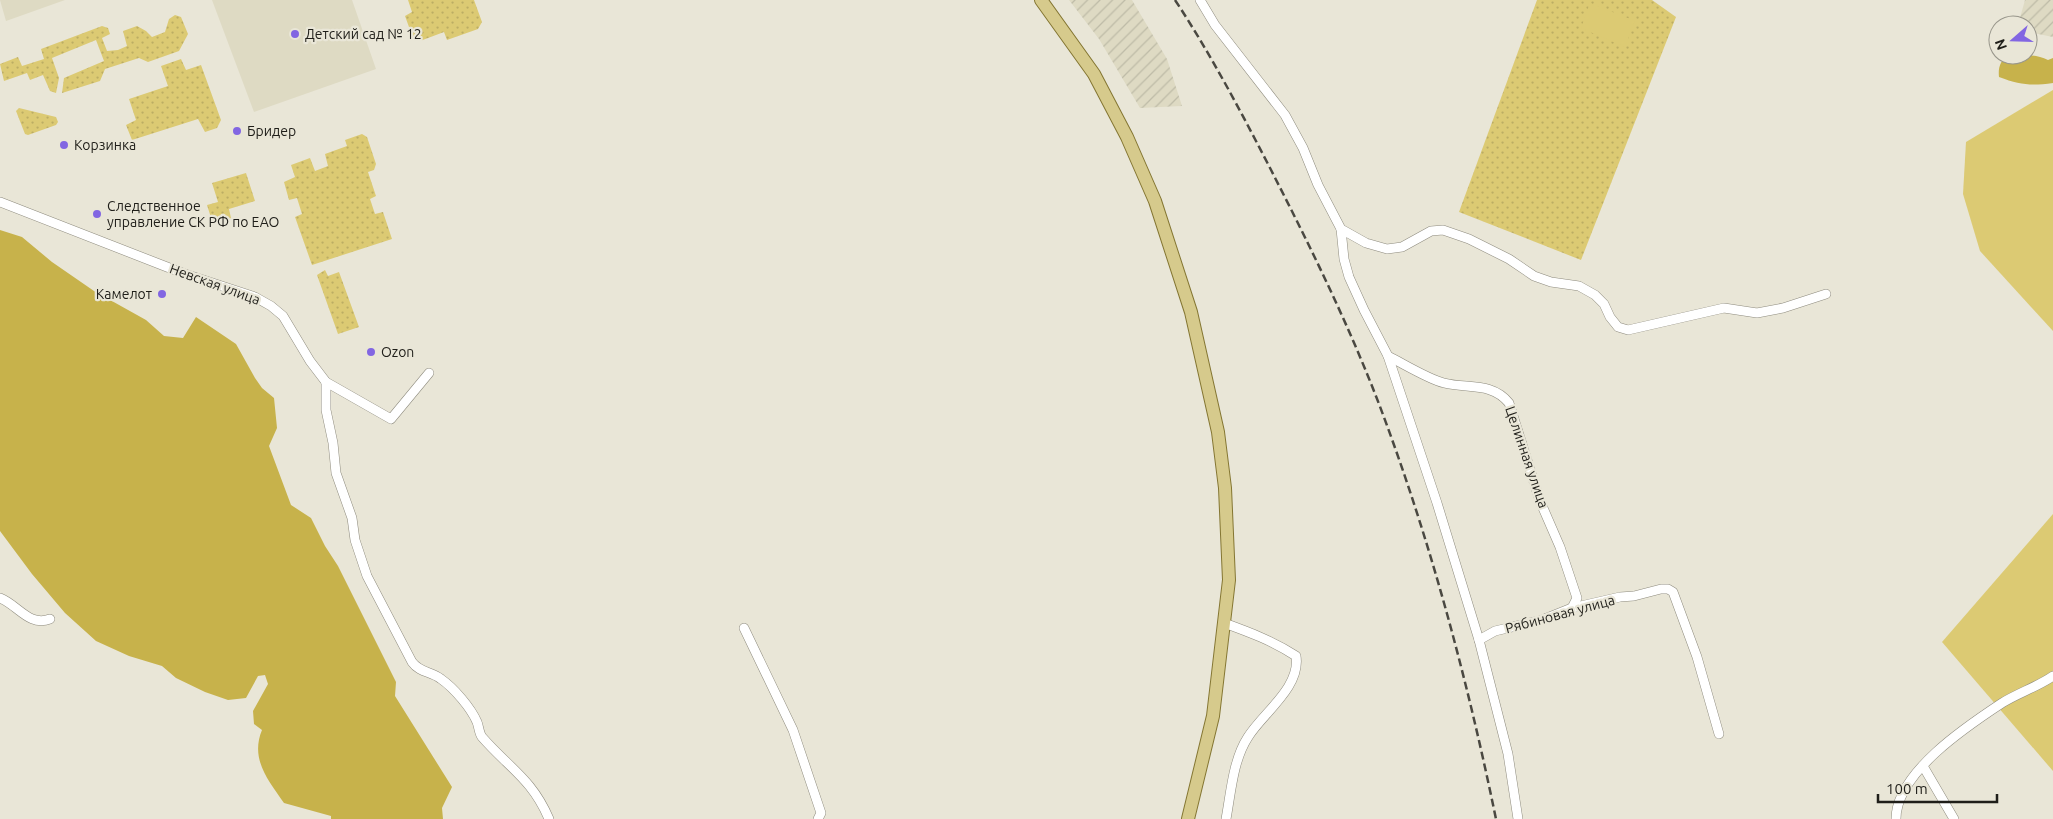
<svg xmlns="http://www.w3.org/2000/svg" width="2053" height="819" viewBox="0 0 2053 819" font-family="Ubuntu,sans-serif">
<defs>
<pattern id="industrial-furrows" width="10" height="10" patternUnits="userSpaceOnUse" patternTransform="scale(1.25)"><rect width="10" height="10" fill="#dedac3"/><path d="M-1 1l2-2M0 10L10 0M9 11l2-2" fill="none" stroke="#bebba7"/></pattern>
<pattern id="grass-dots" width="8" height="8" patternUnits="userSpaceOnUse" patternTransform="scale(1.25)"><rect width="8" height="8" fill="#dcca73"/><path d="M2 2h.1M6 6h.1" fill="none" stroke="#bcad63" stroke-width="1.8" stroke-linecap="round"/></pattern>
</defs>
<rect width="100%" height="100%" fill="#e9e6d7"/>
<g fill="#dedac3">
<path d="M0,0H65L6,21Z"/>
<path d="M212,0H352L376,69L254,112Z"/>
</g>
<g fill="url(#industrial-furrows)">
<path d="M1069,0H1132L1167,59L1182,106L1140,108L1099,39Z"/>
<path d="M2025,0H2053V37L2028,32V25H2018Z"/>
</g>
<g fill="url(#grass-dots)">
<path d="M408,0H474L482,22L478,29L447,40L444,32L420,41L413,38L405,16L412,12Z"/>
<path d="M1537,0H1652L1676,17L1581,260L1459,212Z"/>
<path d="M175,15L181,17L188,34L179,51L148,62L139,58L105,69L100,81L62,93L64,78L104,61L96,40L52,58L59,78L56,93L50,91L43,75L30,80L27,73L4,81L0,64L18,57L22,66L44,59L41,49L102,26L108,28L110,34L102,38L107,51L118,50L127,46L123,31L137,26L146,31L152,37L165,32L169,19Z"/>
<path d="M181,59L186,70L201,65L221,120L217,128L205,132L198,119L132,140L126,125L136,120L129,99L168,86L161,66Z"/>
<path d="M19,108L56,117L58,122L56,125L28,135L25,134L16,111Z"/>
<path d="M362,134L367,137L376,164L374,170L368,172L376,196L370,199L375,214L383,212L392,239L312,265L295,217L302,214L297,198L289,200L284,182L295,177L291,165L310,158L315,171L328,166L325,154L347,146L345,140Z"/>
<path d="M246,173L255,201L229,209L231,218L213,224L207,205L218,202L212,183Z"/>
<path d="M325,270L328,276L339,272L359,327L338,334L317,275Z"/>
</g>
<g fill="#dcca73">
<path d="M1590,3L1635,21L1625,47L1581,28Z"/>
<path d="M2053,90V331L1980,251L1963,194L1966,142Z"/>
<path d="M2053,514V771L1942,642Z"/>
</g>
<g fill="#c7b24b">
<path d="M2010,55C2024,55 2036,54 2048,60L2053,58V83C2031,86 2020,85 1999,77C1998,68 2000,59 2010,55Z"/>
<path d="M0,230L22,237L52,262L94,291L146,320L164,336L183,338L196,317L236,344L255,378L262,388L274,398L277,428L269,446L291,505L311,518L325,546L338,566L396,682L395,696L452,787L442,808L443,819H331V816L284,803C268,780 250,759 262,730L254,724L253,711L268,684L265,675L258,676L246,698L228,700L205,692L176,678L162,666L129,656L96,641L65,613L32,574L0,531Z"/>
</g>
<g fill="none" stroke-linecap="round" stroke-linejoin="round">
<defs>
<g id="minor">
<path d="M1200,0L1215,25L1285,115L1303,148L1318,185L1341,229L1366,243L1387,249L1402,247L1431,231L1443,230L1469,239L1509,259L1534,276L1551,282L1579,286L1595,295L1604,304L1610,317L1618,327L1628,330L1724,308L1757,313L1783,308L1826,294"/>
<path d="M0,202L185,274L255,297L271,306L283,316L310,361L326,382L391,419L429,373"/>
<path d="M1341,229L1344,259L1349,277L1364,310L1388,356L1437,503L1479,640L1508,754L1518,819"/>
<path d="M1388,356C1404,364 1428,379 1444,383C1468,389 1492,382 1509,403L1540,501L1560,547L1577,598L1572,608"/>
<path d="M326,382V410L333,443L336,473L352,518L355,540L367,576L412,662C420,673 431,671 441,679C454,688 471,708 477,722C479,727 479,733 482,737C509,768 532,779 549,819"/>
<path d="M0,598C18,605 29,627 50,619"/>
<path d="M1224,623C1249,632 1273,641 1296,656C1301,687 1263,713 1248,737C1233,760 1231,792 1226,819"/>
<path d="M744,628L793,730L821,813L818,819"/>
<path d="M1479,640L1495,631L1542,620L1572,608L1620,597L1634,596L1661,589H1668L1673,592L1697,657L1719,734"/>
<path d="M1923,766L1954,819"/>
<path d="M1896,819C1896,773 1967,726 2002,703C2018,693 2037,687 2053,676"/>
</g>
<path id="primary" d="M1041,0L1094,74L1127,137L1155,201L1191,312L1218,432L1225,488L1229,580L1213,716L1188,819"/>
</defs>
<use href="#minor" stroke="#8e8b7e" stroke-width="10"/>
<use href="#primary" stroke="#847632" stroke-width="14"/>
<use href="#minor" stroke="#fff" stroke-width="9"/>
<use href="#primary" stroke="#d6ca8c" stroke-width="12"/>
<path stroke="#4a4841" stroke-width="2.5" stroke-dasharray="8 4" stroke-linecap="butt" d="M1175,0C1210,53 1240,110 1269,166C1309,244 1348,323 1379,404C1430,539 1467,678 1496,819"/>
</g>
<g fill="#8266e2" stroke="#e9e6d7" stroke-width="2">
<circle cx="295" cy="34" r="5"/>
<circle cx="237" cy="131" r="5"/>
<circle cx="64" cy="145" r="5"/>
<circle cx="97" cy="214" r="5"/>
<circle cx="162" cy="294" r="5"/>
<circle cx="371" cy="352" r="5"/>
</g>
<g text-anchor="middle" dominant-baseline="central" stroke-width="4.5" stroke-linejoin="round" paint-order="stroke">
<g font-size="14" fill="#1f1e19" stroke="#e9e6d7" text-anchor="start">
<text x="305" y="34">Детский сад № 12</text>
<text x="247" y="131">Бридер</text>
<text x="74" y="145">Корзинка</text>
<text x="107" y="206">Следственное<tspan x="107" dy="16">управление СК РФ по ЕАО</tspan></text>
<text x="152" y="294" text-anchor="end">Камелот</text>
<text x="381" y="352">Ozon</text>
</g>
<g font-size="14" fill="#1f1e19" stroke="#e9e6d7">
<text transform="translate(215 284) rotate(20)">Невская улица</text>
<text transform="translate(1527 457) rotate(71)">Целинная улица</text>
<text transform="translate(1560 614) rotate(-15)">Рябиновая улица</text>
</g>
</g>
<g transform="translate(2013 40) rotate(250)"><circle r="24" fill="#e9e6d7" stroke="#98968b"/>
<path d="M0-4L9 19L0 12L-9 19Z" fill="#8266e2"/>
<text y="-8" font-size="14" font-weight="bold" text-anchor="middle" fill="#1f1e19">N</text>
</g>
<path d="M1878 794v8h119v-8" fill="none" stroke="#1f1e19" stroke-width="2.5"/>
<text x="1886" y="794" font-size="15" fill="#1f1e19" stroke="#e9e6d7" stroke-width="4" paint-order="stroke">100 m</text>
</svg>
